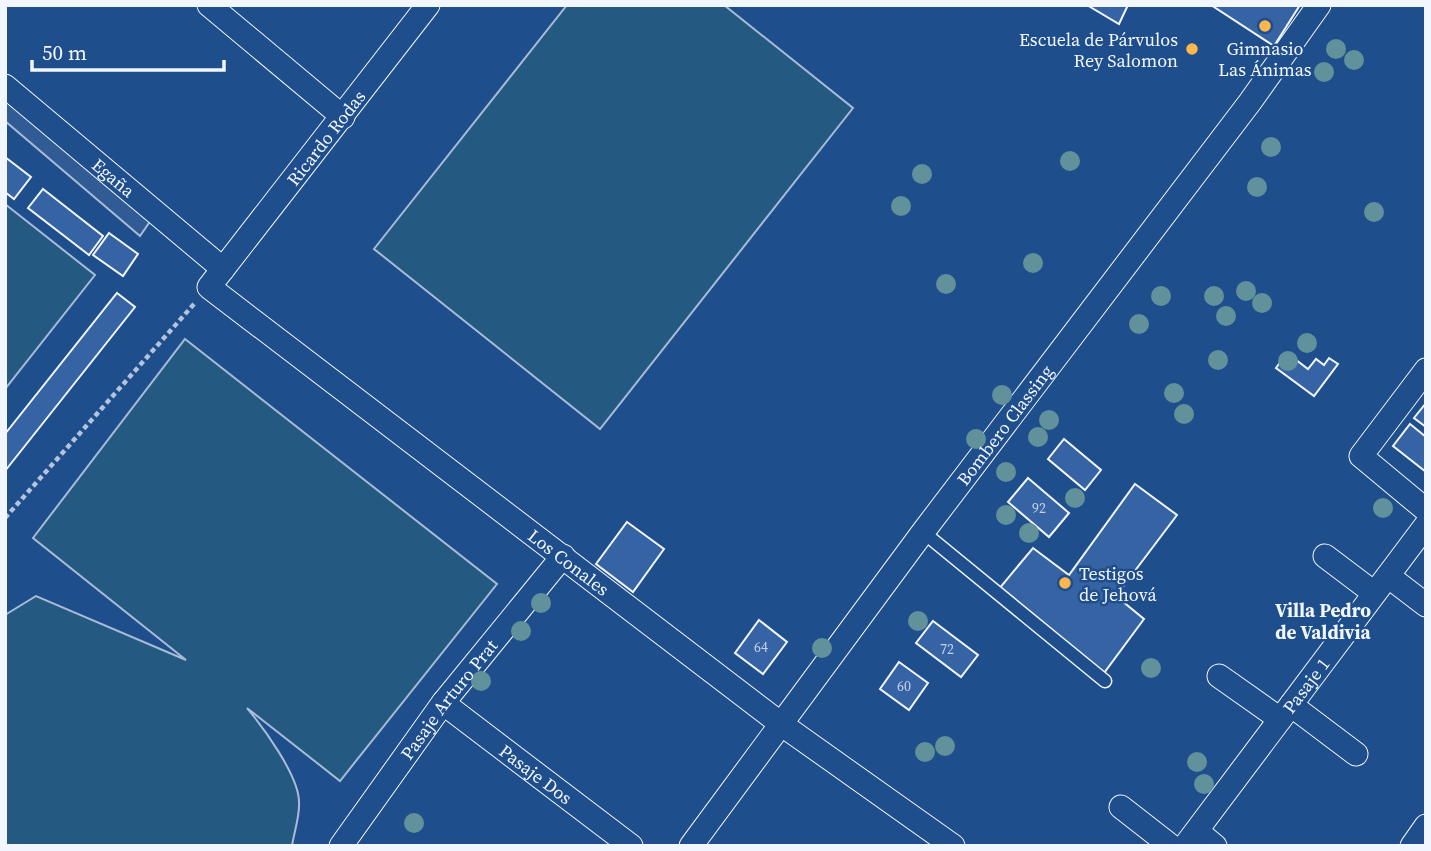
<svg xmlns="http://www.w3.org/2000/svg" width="1431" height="851" viewBox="0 0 1431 851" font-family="'Source Serif 4',serif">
<rect width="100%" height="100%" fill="#1f4e8c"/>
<g fill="#245a82" stroke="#a8bbd7" stroke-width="2">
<path d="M567,5H724L853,108L600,429L374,249Z"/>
<path d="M5,204L95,275L5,389Z"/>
<path d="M185,339L497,584L340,781L247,708C263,727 299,776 299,802C300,816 294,832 292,846H5V615L36,596L186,660L33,538Z"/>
</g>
<path fill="#305b95" stroke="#a8bbd7" stroke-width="2" d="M5,97L151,220L140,236L5,121Z"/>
<g fill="#3563a3" stroke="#f2f6ff" stroke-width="2">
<path d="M1087,5H1128L1119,24Z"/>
<path d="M1211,5H1300L1274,46Z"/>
<path d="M5,157L31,177L14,199L5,192Z"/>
<path d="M43,189L103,236L89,255L28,208Z"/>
<path d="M109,233L138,254L123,276L93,255Z"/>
<path d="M117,293L135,307L5,471V434Z"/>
<path d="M1287,353L1308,369L1316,359L1324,365L1329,358L1338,364L1314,396L1276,368Z"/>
<path d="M1426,403V427L1414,418Z"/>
<path d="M1410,424L1426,437V472L1393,446Z"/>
<path d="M1064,439L1101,470L1085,490L1048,459Z"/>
<path d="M1028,478L1069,513L1049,537L1008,502Z"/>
<path d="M1135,484L1177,515L1116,596L1144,619L1104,673L998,590L1033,548L1069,575Z"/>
<path d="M627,522L664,549L633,592L596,564Z"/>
<path d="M759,620L787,642L763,674L735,653Z"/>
<path d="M933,621L978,655L961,677L916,643Z"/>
<path d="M899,662L928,683L909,710L880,689Z"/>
</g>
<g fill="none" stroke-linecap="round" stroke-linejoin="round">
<defs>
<path id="lane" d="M923,532L1105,681"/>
<g id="street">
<path d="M209,5L343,117"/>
<path id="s1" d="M428,5L209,287L781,724L953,846"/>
<path id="s2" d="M5,86L223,269"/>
<path d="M1426,370L1361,456L1426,510"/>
<path d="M1325,556L1374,593"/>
<path d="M1388,576L1426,605"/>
<path d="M1219,676L1280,719"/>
<path id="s3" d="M443,703L631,846"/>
<path d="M1291,705L1356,754"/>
<path d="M1121,807L1171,846"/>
<path d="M1197,831L1215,846"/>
<path id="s4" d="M341,846L443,703L563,556"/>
<path id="s5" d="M691,846L923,532L1250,102L1319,5"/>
<path id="s6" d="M1185,846L1426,525"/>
<path d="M1412,846L1426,826"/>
</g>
</defs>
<use href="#lane" stroke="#f2f6ff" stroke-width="15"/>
<use href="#street" stroke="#f2f6ff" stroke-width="25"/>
<path stroke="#b3c4dc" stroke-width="4.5" stroke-dasharray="5 3.5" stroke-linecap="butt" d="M5,518L194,304"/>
<use href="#lane" stroke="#1f4e8c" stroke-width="12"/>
<use href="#street" stroke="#1f4e8c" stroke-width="23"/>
</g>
<g fill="#61919a">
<circle cx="1336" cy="49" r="10"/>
<circle cx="1354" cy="60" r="10"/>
<circle cx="1324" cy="72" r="10"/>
<circle cx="1271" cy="147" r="10"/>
<circle cx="1070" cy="161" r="10"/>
<circle cx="922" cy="174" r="10"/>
<circle cx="1257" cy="187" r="10"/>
<circle cx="901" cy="206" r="10"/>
<circle cx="1374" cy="212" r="10"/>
<circle cx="1033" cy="263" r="10"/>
<circle cx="946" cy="284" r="10"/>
<circle cx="1246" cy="291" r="10"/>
<circle cx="1161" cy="296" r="10"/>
<circle cx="1214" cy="296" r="10"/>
<circle cx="1262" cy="303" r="10"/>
<circle cx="1226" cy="316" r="10"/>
<circle cx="1139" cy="324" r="10"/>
<circle cx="1307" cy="343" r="10"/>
<circle cx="1218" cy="360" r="10"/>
<circle cx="1288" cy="361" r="10"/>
<circle cx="1174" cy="393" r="10"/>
<circle cx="1002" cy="395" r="10"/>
<circle cx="1184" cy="414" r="10"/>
<circle cx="1049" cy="420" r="10"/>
<circle cx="1038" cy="437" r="10"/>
<circle cx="976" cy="439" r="10"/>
<circle cx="1006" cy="472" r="10"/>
<circle cx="1075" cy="498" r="10"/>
<circle cx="1383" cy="508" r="10"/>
<circle cx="1006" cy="515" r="10"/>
<circle cx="1029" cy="533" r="10"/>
<circle cx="541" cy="603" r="10"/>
<circle cx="918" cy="621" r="10"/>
<circle cx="521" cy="631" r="10"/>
<circle cx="822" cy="648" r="10"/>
<circle cx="1151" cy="668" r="10"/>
<circle cx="481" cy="681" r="10"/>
<circle cx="945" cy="746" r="10"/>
<circle cx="925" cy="752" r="10"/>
<circle cx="1197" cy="762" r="10"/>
<circle cx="1204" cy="784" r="10"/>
<circle cx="414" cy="823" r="10"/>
</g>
<g fill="#ffb74d" stroke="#1f4e8c" stroke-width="2.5">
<circle cx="1265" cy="26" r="7"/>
<circle cx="1192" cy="49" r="7"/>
<circle cx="1065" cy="583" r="7"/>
</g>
<g text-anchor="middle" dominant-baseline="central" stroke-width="5" stroke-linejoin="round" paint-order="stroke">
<g font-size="14" fill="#c3d1e8">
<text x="1039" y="508">92</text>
<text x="761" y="647">64</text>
<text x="947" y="649">72</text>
<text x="904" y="686">60</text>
</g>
<g font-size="18" fill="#f2f6ff" stroke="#1f4e8c" text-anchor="end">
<text x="1178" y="39">Escuela de Párvulos<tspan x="1178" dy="21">Rey Salomon</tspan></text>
<text x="1265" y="48" text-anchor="middle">Gimnasio<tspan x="1265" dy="21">Las Ánimas</tspan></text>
<text x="1079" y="573" text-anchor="start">Testigos<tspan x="1079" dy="21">de Jehová</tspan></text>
</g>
<g font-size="18" fill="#f2f6ff" stroke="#1f4e8c">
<text transform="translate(326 138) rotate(-52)">Ricardo Rodas</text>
<text stroke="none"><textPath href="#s2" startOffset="142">Egaña</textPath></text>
<text stroke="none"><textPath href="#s5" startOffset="525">Bombero Classing</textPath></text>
<text stroke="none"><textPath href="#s1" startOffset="810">Los Conales</textPath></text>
<text stroke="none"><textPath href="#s6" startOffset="201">Pasaje 1</textPath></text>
<text stroke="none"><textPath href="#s4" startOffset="182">Pasaje Arturo Prat</textPath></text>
<text stroke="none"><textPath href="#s3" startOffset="117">Pasaje Dos</textPath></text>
</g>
<g font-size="19" font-weight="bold" fill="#f2f6ff" stroke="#1f4e8c">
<text x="1323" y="610">Villa Pedro<tspan x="1323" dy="22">de Valdivia</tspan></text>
</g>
</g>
<rect width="1431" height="851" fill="none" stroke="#f2f6ff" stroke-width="14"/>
<path d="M32 60v10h192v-10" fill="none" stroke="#f2f6ff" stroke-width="3.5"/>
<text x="42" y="60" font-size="21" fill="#f2f6ff" stroke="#1f4e8c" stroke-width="5" paint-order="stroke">50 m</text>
</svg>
